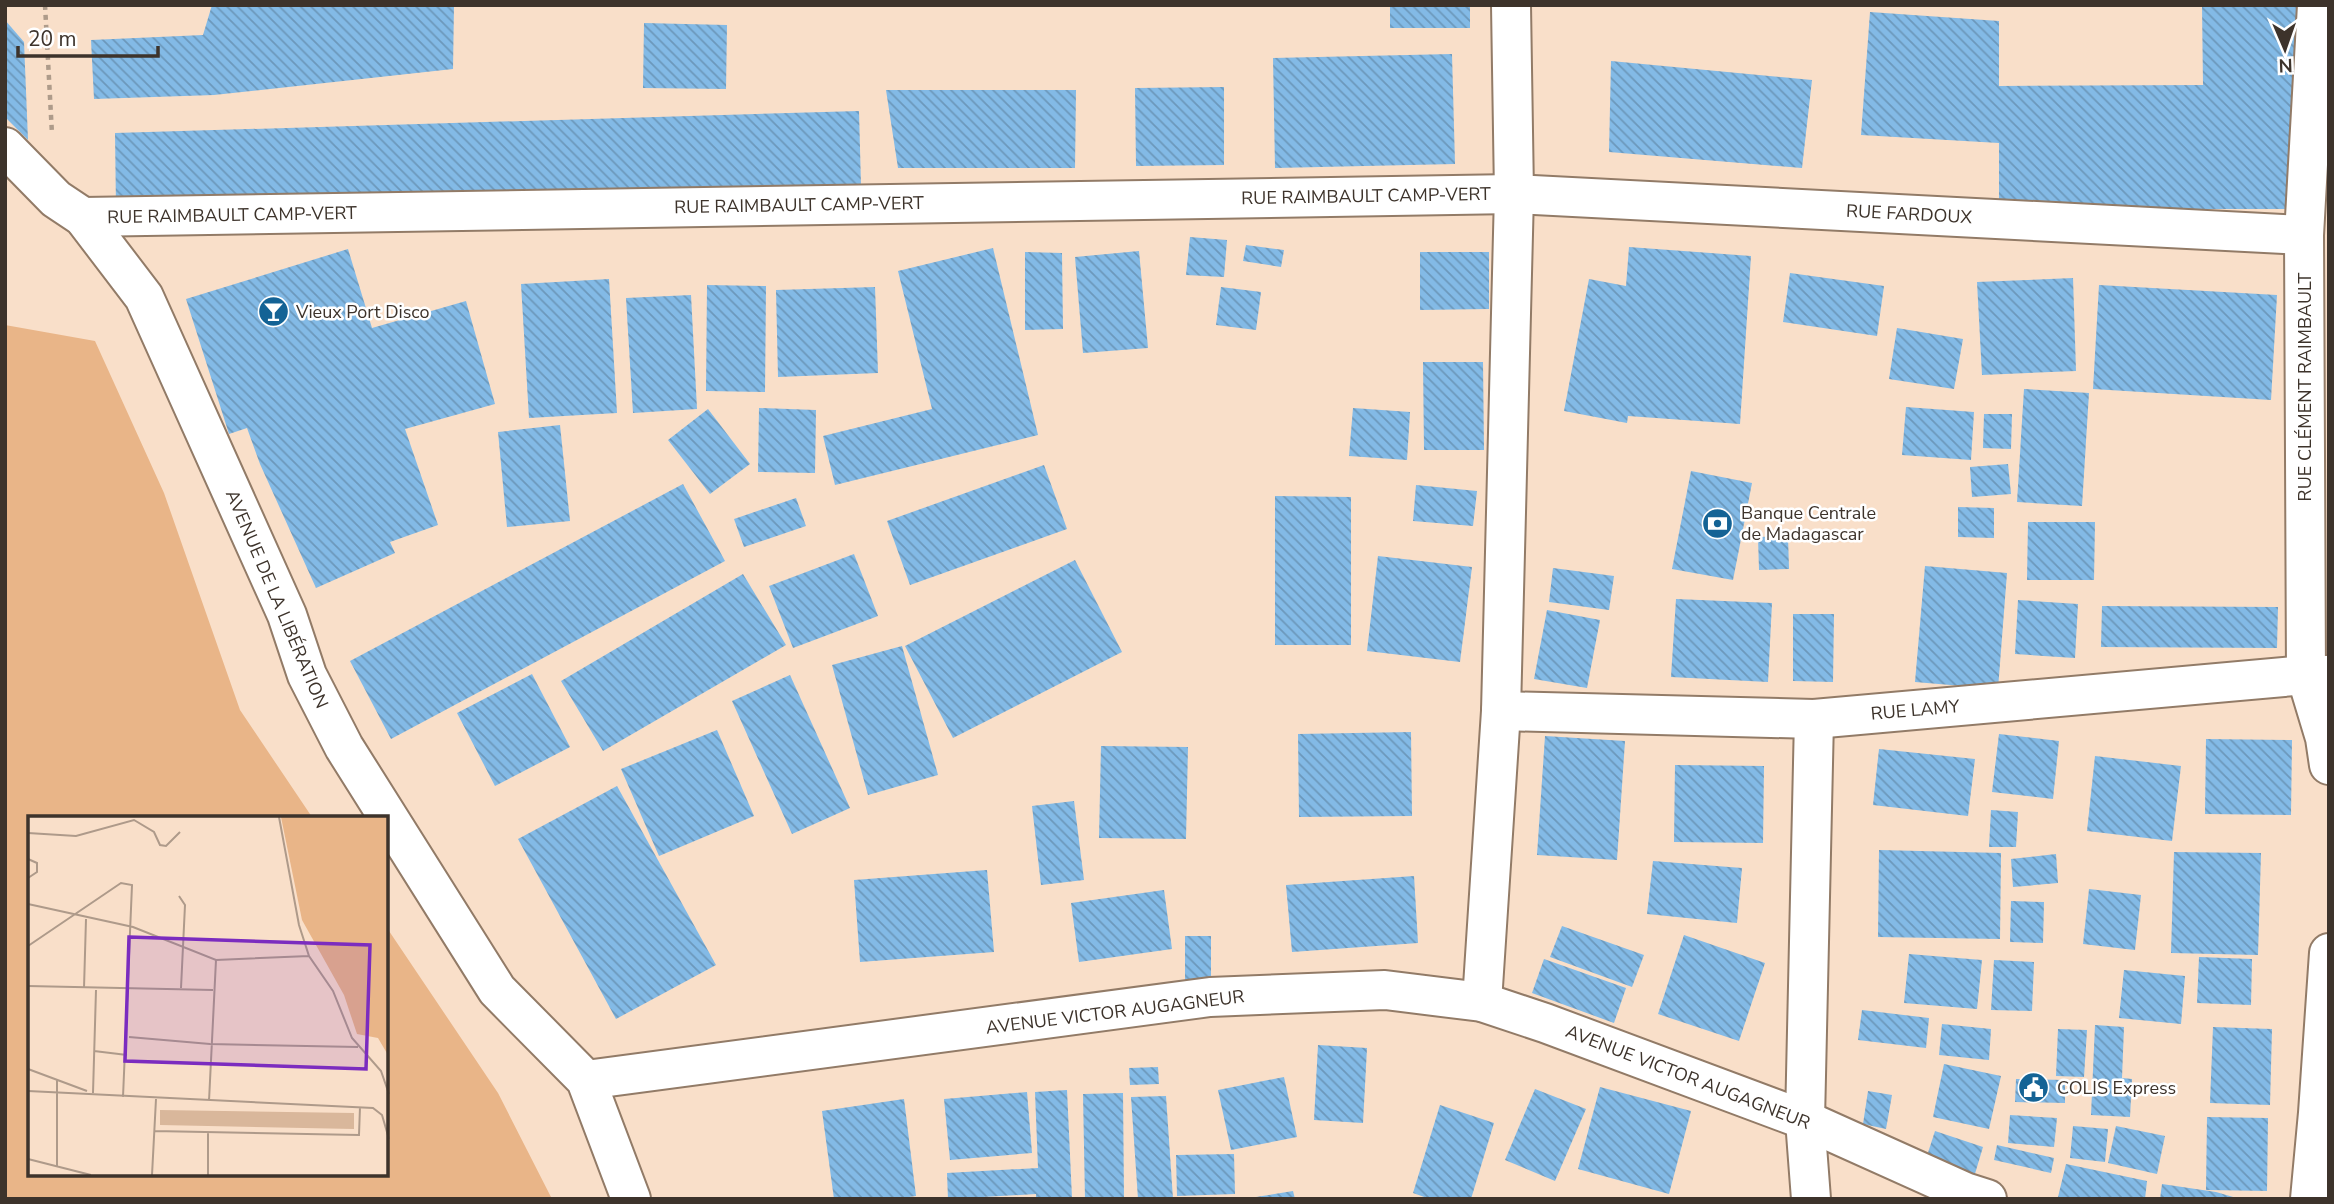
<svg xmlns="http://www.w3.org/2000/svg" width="2334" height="1204" viewBox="0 0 2334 1204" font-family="'Nunito Sans',sans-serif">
<defs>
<pattern id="building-back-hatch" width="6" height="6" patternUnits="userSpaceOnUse" patternTransform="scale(1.75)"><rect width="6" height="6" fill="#83bae6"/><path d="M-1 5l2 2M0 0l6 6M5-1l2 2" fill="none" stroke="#6c98bb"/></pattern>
</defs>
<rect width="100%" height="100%" fill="#f9dfc9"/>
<path fill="#e9b588" d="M5,325L95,341L164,493L240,710L312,817H30V1174H387V928L498,1093L552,1199H5Z"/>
<g fill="url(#building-back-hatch)">
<path d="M212,5H454L453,69L214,95L94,99L91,40L203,35Z"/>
<rect x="1390" y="5" width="80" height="23"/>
<path d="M2202,5H2319V209H1999V143L1861,135L1870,12L1999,21V86L2203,85Z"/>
<path d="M5,20L24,42L28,140L5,117Z"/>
<path d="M644,23L727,25L726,89L643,88Z"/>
<path d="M1452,54L1455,164L1275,168L1273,58Z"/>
<path d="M1611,61L1812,80L1802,168L1609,152Z"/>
<path d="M1224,87V165L1136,166L1135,88Z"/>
<path d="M886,90H1076L1075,168H898Z"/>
<path d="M859,111L861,186L116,208L115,133Z"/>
<path d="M1190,237L1227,240L1224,277L1186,275Z"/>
<path d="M1246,245L1284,250L1281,267L1243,261Z"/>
<path d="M1629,247L1751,256L1740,424L1628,416L1627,423L1564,411L1589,279L1626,286Z"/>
<path d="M993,248L1038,435L835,485L823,436L932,409L898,271Z"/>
<path d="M348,249L372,328L466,301L495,404L405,429L438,525L390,542L395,553L316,588L260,464L247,428L229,434L186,299Z"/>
<path d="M1139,251L1148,348L1083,353L1075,257Z"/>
<path d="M1025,252L1062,253L1063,329L1025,330Z"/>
<path d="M1420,252H1489V309L1420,310Z"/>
<path d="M1790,273L1884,286L1877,336L1783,322Z"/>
<path d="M2073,278L2076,371L1982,375L1977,282Z"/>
<path d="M609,279L617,413L529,418L521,284Z"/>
<path d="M707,285L766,286L765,392L706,391Z"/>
<path d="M2099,285L2277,295L2271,400L2093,389Z"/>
<path d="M875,287L878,373L778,377L776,290Z"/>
<path d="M1221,287L1261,292L1256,330L1216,325Z"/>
<path d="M691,295L697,409L633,413L626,298Z"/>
<path d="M1897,328L1963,339L1954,389L1889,379Z"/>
<path d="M1423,362H1483L1484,450H1424Z"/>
<path d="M2024,389L2089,393L2082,506L2017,502Z"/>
<path d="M1906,407L1974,412L1971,460L1902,455Z"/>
<path d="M759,408L816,410L815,473L758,472Z"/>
<path d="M1353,408L1410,412L1407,460L1349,456Z"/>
<path d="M708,409L750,464L710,494L668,440Z"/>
<path d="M1984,414H2012L2011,449L1983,448Z"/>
<path d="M560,425L570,521L507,527L498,432Z"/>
<path d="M2008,464L2011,494L1972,497L1970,467Z"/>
<path d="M1044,465L1067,529L910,585L887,521Z"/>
<path d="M1691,471L1752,483L1733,580L1672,569Z"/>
<path d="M683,484L725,561L391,739L350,661Z"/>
<path d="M1416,485L1477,491L1473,526L1413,521Z"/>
<path d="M1275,496L1351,497V645H1275Z"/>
<path d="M796,498L806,526L744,547L734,519Z"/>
<path d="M1958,507L1994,508V538L1958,537Z"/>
<path d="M2028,522H2095L2094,580H2027Z"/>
<path d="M1788,536L1789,569L1759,570L1758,537Z"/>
<path d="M854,554L878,616L793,648L769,586Z"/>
<path d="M1378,556L1472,567L1460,662L1367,651Z"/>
<path d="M1075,560L1122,652L953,738L905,646Z"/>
<path d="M1925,566L2007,573L1998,689L1915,682Z"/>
<path d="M1553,568L1614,576L1609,610L1549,602Z"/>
<path d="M743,574L786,645L603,751L561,681Z"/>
<path d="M1676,599L1772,603L1768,682L1671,677Z"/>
<path d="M2018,600L2078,604L2075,658L2015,654Z"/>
<path d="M2102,606L2278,607L2277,648L2101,647Z"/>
<path d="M1547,610L1600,620L1587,688L1534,679Z"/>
<path d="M1793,614H1834L1833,682L1793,681Z"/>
<path d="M902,646L938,775L868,795L832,665Z"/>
<path d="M532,674L570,747L495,786L457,713Z"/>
<path d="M790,675L850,808L792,834L732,701Z"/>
<path d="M717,730L754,816L659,856L621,769Z"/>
<path d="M1411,732L1412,816L1299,817L1298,734Z"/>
<path d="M1999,734L2059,741L2053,799L1992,792Z"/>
<path d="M1545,736L1625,741L1617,860L1537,855Z"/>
<path d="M2206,739L2292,740L2291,815L2205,814Z"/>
<path d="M1101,746L1188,747L1186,839L1099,838Z"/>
<path d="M1879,749L1975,759L1968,816L1873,805Z"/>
<path d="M2095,756L2181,766L2172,841L2087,831Z"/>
<path d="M1675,765L1764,766L1763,843L1674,842Z"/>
<path d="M617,786L716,965L616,1019L518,839Z"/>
<path d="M1074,801L1084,880L1041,885L1032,806Z"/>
<path d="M1991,810L2018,812L2016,847H1989Z"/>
<path d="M1879,850L2001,853L2000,939L1878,937Z"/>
<path d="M2174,852L2261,853L2258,955L2171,953Z"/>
<path d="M2056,854L2058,883L2013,887L2011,859Z"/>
<path d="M1653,861L1742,868L1737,923L1647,914Z"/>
<path d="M987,870L994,952L860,962L854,880Z"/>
<path d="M1414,876L1418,943L1292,952L1286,885Z"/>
<path d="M2089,889L2141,895L2135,950L2083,944Z"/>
<path d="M1164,890L1172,949L1079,962L1071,903Z"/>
<path d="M2011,901L2044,902L2043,943L2010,942Z"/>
<path d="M1562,926L1644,955L1632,987L1550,957Z"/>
<path d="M1684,935L1765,963L1739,1041L1658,1014Z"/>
<rect x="1185" y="936" width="26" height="53"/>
<path d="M1909,954L1982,960L1977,1009L1904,1003Z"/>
<path d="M2199,957L2252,959L2251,1005L2197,1003Z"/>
<path d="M1544,959L1626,988L1614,1023L1532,993Z"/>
<path d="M1994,960L2034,962L2032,1011L1991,1010Z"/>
<path d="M2124,970L2185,976L2181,1024L2119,1018Z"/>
<path d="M1862,1010L1929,1018L1926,1048L1858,1040Z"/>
<path d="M1942,1024L1991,1029L1989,1060L1939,1055Z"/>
<path d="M2095,1025L2124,1027L2122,1078L2132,1079L2130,1117L2091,1115Z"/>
<path d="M2213,1027L2272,1029L2270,1105L2210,1103Z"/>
<path d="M2058,1029L2087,1030L2084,1077L2056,1076Z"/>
<path d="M1318,1045L1367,1048L1363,1123L1314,1120Z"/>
<path d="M1944,1064L2001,1076L1989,1129L1933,1117Z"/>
<path d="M1158,1067L1159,1084L1130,1085L1129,1068Z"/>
<path d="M1284,1077L1297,1137L1231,1150L1218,1090Z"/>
<path d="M2016,1079L2065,1080V1103L2015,1102Z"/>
<path d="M1600,1087L1691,1111L1669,1194L1578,1169Z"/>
<path d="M1535,1089L1586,1109L1555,1181L1505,1160Z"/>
<path d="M1067,1090L1072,1198L1036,1199V1194L948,1199L947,1173L1038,1168L1035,1092Z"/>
<path d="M1868,1091L1892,1095L1886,1129L1863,1124Z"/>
<path d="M1027,1092L1032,1153L950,1160L944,1099Z"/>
<path d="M1123,1093L1124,1199H1085L1083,1094Z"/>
<path d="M1166,1096L1173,1199H1138L1131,1097Z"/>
<path d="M904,1099L916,1196L896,1199H834L822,1111Z"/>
<path d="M1440,1105L1494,1123L1471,1199H1430L1413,1193Z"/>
<path d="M2010,1115L2057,1118L2054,1147L2008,1143Z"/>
<path d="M2207,1117L2268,1118L2267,1191L2206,1190Z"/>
<path d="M2073,1126L2108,1129L2105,1162L2070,1158Z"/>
<path d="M2116,1126L2165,1136L2157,1174L2108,1163Z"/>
<path d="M1935,1131L1983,1147L1974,1177L1925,1162Z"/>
<path d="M1997,1145L2054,1158L2051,1173L1994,1160Z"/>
<path d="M1234,1154L1235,1194L1177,1196L1176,1155Z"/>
<path d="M2066,1164L2147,1181L2145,1199L2058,1197Z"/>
<path d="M2162,1184L2216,1192L2240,1199H2160Z"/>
<path d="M1293,1191L1295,1199H1256V1197Z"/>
</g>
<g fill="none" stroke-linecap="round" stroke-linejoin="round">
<defs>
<g id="minor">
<path d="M2317,5L2304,235L2306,675L2325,738L2329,765"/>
<path d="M5,147L56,199L83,217L144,297L287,615L307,675L344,747L497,990L586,1080L631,1199"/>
<path d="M83,217L1514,194L2304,235"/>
<path d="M1501,711L1814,719L2306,675H2329"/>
<path d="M1482,1002L1501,711L1514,194L1511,5"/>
<path d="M586,1080L1210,997L1385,990L1482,1002L1545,1023L1805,1120L1965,1192L1987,1199"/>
<path d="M1811,1199L1805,1120L1814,719"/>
<path d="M2310,1199L2318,1113L2329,953"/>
</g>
</defs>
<use href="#minor" stroke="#927b67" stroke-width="42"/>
<path stroke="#ae9b8a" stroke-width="4.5" stroke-dasharray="5 5" stroke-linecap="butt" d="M45,5L52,134"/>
<use href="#minor" stroke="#fff" stroke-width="38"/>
</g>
<defs>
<symbol id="bar-disc" viewBox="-11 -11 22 22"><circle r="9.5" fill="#146395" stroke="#fff"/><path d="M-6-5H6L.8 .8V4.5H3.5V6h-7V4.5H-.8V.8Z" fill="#fff"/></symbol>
<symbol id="bank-disc" viewBox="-11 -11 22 22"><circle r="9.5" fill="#146395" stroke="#fff"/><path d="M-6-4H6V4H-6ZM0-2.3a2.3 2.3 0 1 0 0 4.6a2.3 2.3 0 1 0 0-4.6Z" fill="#fff"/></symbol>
<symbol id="civic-disc" viewBox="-11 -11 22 22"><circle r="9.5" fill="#146395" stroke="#fff"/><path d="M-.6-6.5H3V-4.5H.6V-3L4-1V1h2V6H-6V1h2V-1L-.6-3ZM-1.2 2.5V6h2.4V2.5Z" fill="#fff"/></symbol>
</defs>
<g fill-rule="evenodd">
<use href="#bar-disc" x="256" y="294" width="35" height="35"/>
<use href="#bank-disc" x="1700" y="506" width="35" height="35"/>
<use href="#civic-disc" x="2016" y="1070" width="35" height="35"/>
</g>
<g text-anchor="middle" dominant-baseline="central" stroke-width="5" stroke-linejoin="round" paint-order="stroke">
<g font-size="18" fill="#3d332b" stroke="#fff">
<text transform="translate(1366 196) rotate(-1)">RUE RAIMBAULT CAMP-VERT</text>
<text transform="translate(799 205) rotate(-1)">RUE RAIMBAULT CAMP-VERT</text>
<text transform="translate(1909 214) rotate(3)">RUE FARDOUX</text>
<text transform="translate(232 215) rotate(-1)">RUE RAIMBAULT CAMP-VERT</text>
<text transform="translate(2305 387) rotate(-90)">RUE CLÉMENT RAIMBAULT</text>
<text transform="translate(277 599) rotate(67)">AVENUE DE LA LIBÉRATION</text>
<text transform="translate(1915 710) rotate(-5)">RUE LAMY</text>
<text transform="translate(1115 1012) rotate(-7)">AVENUE VICTOR AUGAGNEUR</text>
<text transform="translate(1688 1077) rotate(21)">AVENUE VICTOR AUGAGNEUR</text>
</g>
<g font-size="18" fill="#3d332b" stroke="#fff" text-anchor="start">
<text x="296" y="312">Vieux Port Disco</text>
<text x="1741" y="513">Banque Centrale<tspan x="1741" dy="21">de Madagascar</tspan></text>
<text x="2057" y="1088">COLIS Express</text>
</g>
</g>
<g transform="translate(28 816)">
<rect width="360" height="360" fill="#f9dfc9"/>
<path d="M132,294L326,297V313L132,309Z" fill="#d9b79b"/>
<path d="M253,1H360V239L350,222L329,218L316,179L274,104Z" fill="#e9b588"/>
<path fill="none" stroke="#ae9a8a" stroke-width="2" d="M251,1L271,109L281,140L305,175L324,222L353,255L361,278M0,17L48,20L106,4L126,16L132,29L138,30L152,16M0,43L9,47V56L0,62M151,80L157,89L153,172M0,88L105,111L188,144L281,140M0,130L93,67L104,69L95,281M0,170L185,174M56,172L58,103M101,221L182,228L330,231M66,235L99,239M0,253L59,275M0,275L345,292L354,299L361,323M65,277L68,174M181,285L188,144M126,315L331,319L332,291M0,343L63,359M29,351V264M124,359L128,283M180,359V317"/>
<path fill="#7b2cbf" fill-opacity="0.15" stroke="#7b2cbf" stroke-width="3.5" d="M101,121L342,129L338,253L97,245Z"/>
<rect width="360" height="360" fill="none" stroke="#3d332b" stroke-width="3.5"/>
</g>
<rect width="2334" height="1204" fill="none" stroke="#3d332b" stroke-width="14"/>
<g transform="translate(2285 49) rotate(178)" stroke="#ffffff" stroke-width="5" paint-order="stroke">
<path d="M0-5L12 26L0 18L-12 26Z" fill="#3d332b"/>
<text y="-10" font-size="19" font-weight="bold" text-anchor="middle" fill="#3d332b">N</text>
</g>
<path d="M18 46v10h140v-10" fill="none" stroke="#3d332b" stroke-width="3.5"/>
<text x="28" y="46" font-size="21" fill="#3d332b" stroke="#ffffff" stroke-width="5" paint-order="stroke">20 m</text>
</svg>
